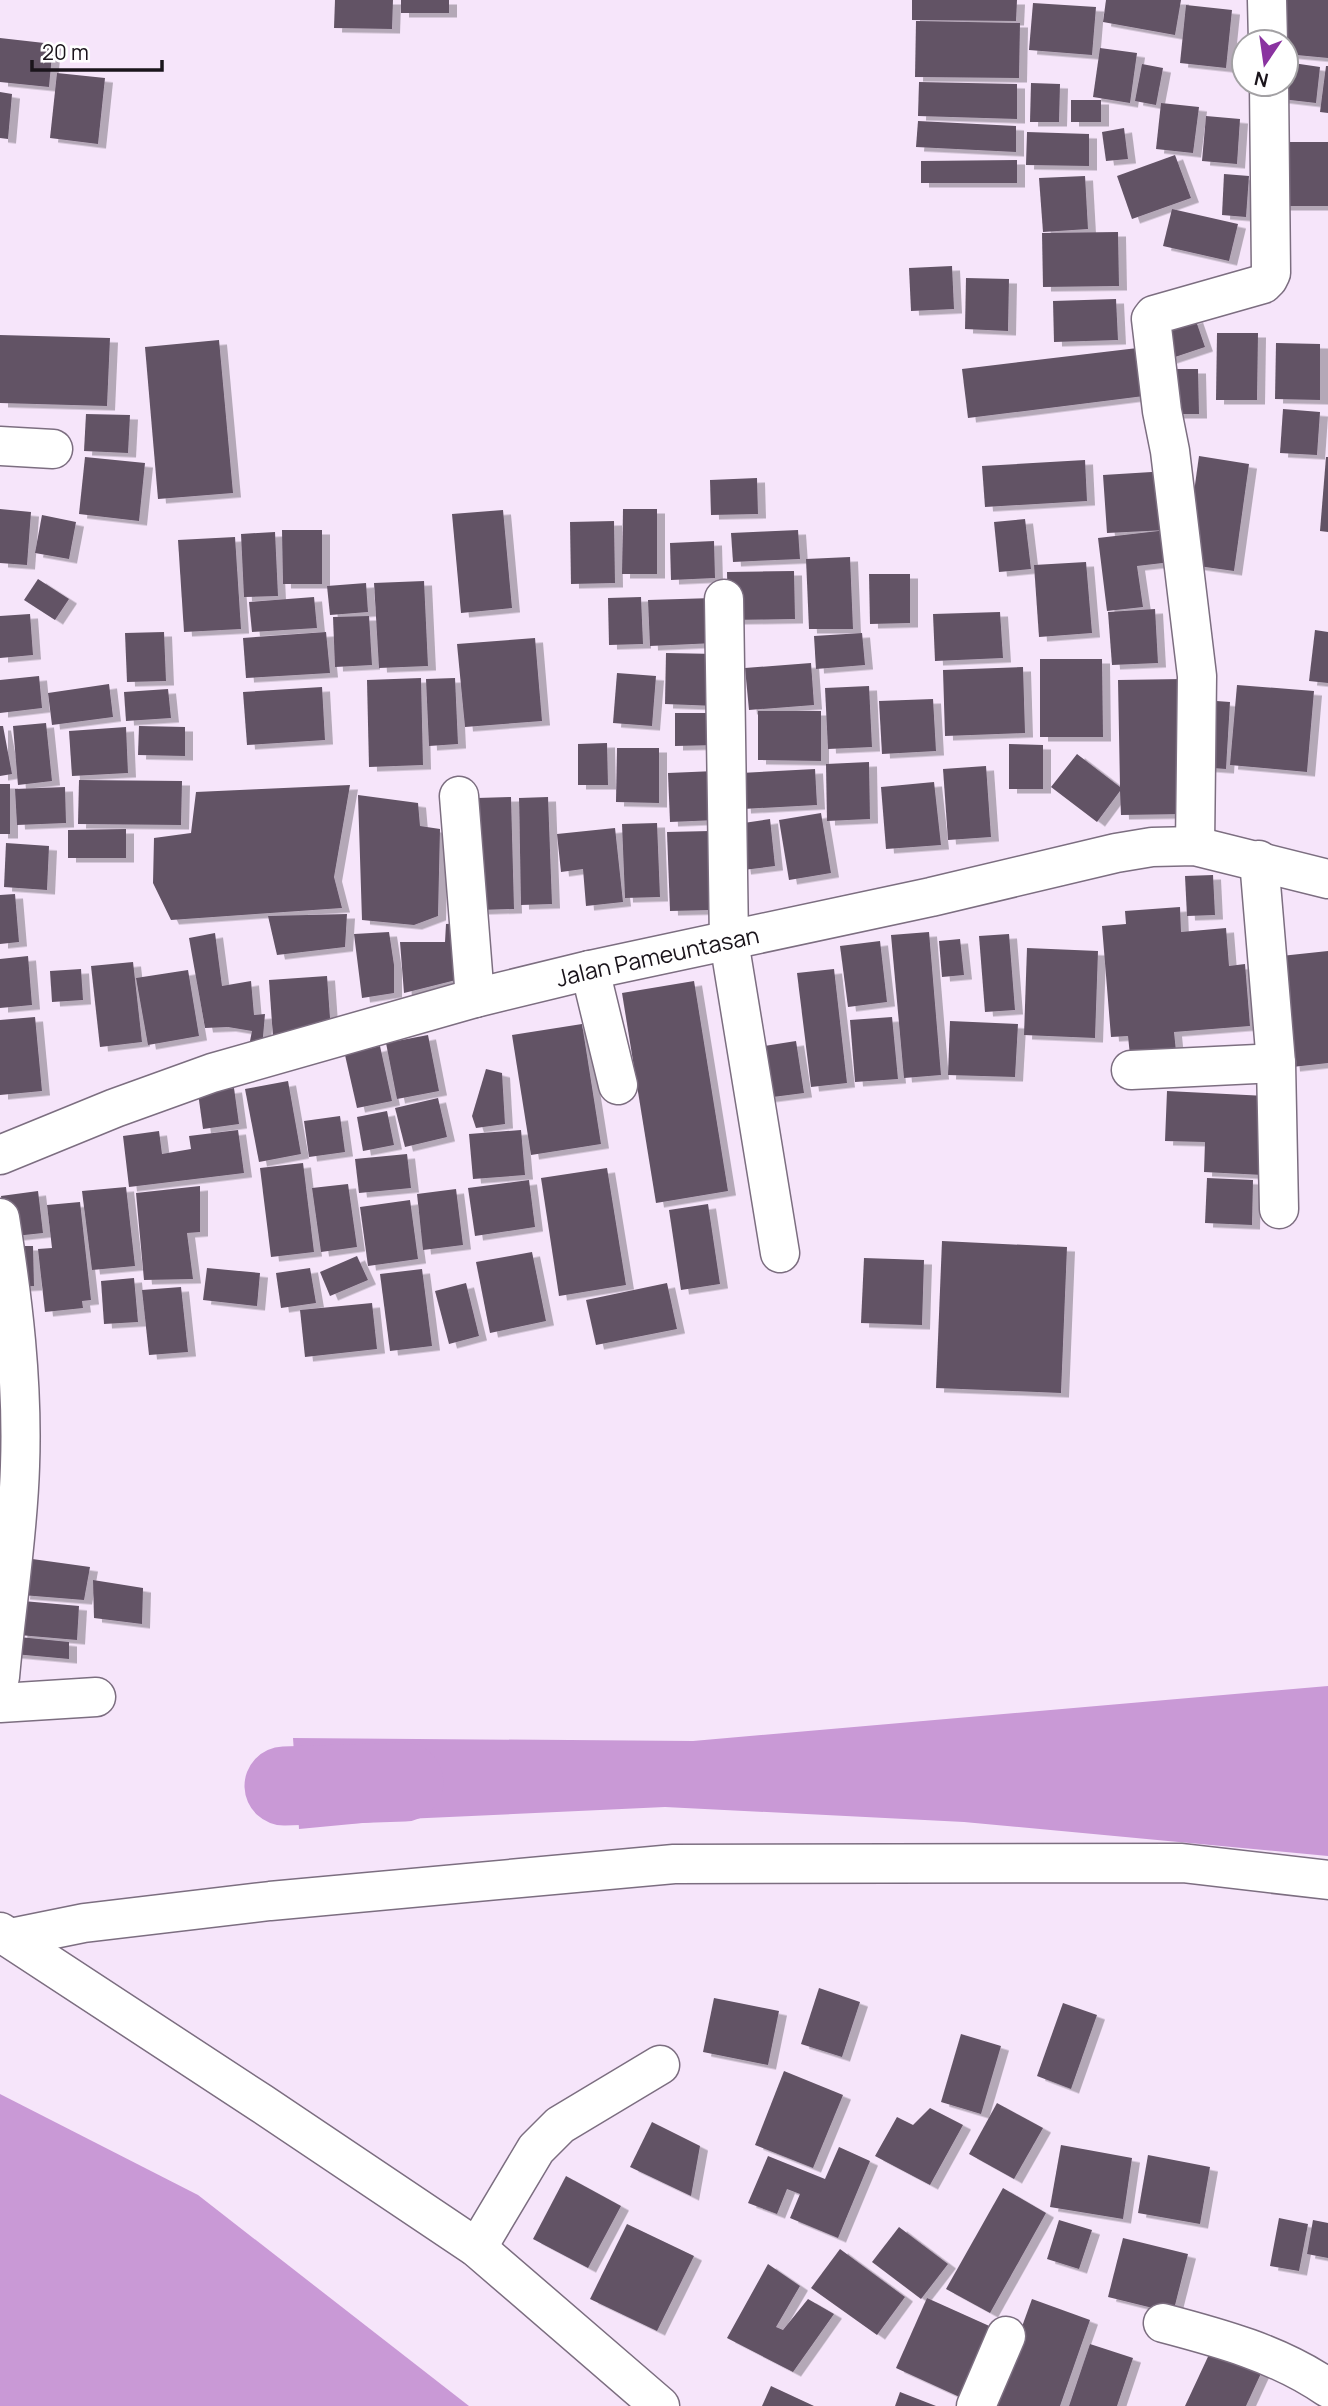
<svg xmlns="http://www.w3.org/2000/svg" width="1328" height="2406" viewBox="0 0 1328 2406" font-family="Manrope,sans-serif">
<defs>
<filter id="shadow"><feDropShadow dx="8" dy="4.5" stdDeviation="0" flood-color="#0004"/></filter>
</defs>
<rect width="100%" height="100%" fill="#f6e5fa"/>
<g fill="#c999d6">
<path d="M1328,1686V1856L964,1822L665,1807L405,1819L299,1829L293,1738L693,1741Z"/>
<path d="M0,2094L198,2195L469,2406H0Z"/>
</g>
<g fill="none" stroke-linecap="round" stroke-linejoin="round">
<path stroke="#c999d6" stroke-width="79" d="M284,1786L404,1782"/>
</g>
<g fill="#625365" filter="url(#shadow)">
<path d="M335,0H393L392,29L334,28Z"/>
<rect x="401" y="0" width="48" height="13"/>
<path d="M912,0H1017L1016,21L912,20Z"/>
<path d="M1106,0H1181L1175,35L1103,22Z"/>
<path d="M1280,0H1328V58L1286,54Z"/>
<path d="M1033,3L1096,7L1092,55L1029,50Z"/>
<path d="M1186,5L1232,10L1226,68L1180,63Z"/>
<path d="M916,21L1020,23L1019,78L915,77Z"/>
<path d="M0,38L53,44L49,87L0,82Z"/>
<path d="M1100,48L1137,53L1130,103L1093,97Z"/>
<path d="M1286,62L1320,67L1316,103L1273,98L1286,84Z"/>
<path d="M1142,64L1163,68L1156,105L1135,101Z"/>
<path d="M1326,66H1328V113L1320,112Z"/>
<path d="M57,73L105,78L98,144L50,138Z"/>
<path d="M919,82L1017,84V119L918,116Z"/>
<path d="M1031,83L1060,84L1059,122H1030Z"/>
<path d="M0,92L12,94L8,139L0,138Z"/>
<rect x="1071" y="100" width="30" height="22"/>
<path d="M1161,103L1199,107L1193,153L1156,149Z"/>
<path d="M1206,116L1240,119L1237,164L1202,161Z"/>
<path d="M918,121L1016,126V152L916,147Z"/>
<path d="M1124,128L1128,159L1106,161L1102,132Z"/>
<path d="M1027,132L1089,134V166L1026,165Z"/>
<rect x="1276" y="142" width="52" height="64"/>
<path d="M1175,155L1191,198L1132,219L1117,176Z"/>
<path d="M1017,160V183H921V161Z"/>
<path d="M1224,174L1249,176L1246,217L1222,215Z"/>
<path d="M1085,176L1088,229L1043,232L1039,178Z"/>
<path d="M1172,209L1238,224L1229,261L1163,246Z"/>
<path d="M1118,232L1119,286L1043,287L1042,233Z"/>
<path d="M952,266L954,309L911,311L909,268Z"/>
<path d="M966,278L1009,279L1008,331L965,329Z"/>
<path d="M1116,299L1118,340L1054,342L1053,301Z"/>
<path d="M1195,318L1205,347L1169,359L1159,330Z"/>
<path d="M1217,333H1258L1257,400H1216Z"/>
<path d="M0,335L110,338L107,406L0,403Z"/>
<path d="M219,340L233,493L158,499L145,347Z"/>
<path d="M1276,343L1320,344V400L1275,399Z"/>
<path d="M1146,347L1152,395L968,418L962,369Z"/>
<path d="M1167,369H1198L1199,414H1167Z"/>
<path d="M1283,409L1320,412L1317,455L1280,453Z"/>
<path d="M86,414L130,415L128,453L84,451Z"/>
<path d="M1199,456L1249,464L1234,571L1184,564Z"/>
<path d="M85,457L145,463L139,521L79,514Z"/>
<path d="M1326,457H1328V532L1320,531Z"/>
<path d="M1085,460L1087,501L985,507L982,466Z"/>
<path d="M1168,471L1180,561L1137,566L1143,607L1107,611L1098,538L1167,530L1107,533L1103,475Z"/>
<path d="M757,478L758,514L711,515L710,480Z"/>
<path d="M0,509L31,512L27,565L0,563Z"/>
<path d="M623,509H657V574H622Z"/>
<path d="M503,510L512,608L461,613L452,514Z"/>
<path d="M42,515L76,522L69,559L35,553Z"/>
<path d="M1025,519L1031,569L999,572L994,522Z"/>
<path d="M614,521L615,583L571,584L570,522Z"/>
<path d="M282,530H322V584H283Z"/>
<path d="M798,530L800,559L733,562L731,533Z"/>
<path d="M275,532L278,596L244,597L241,534Z"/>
<path d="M235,537L241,629L184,632L178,540Z"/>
<path d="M714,541L715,578L671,580L670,543Z"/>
<path d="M850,557L853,629H809L806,559Z"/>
<path d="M1086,562L1092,633L1039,637L1034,565Z"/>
<path d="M794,571L795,619L728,620L727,572Z"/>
<path d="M869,574H910V623L870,624Z"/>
<path d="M38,579L69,599L55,620L24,600Z"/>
<path d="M424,581L428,666L379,668L374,583Z"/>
<path d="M366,583L368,612L330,615L327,586Z"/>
<path d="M314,597L317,628L252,632L249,602Z"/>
<path d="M641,597L643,644L609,645L608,598Z"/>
<path d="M713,598L715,643L650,646L648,600Z"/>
<path d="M1155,609L1158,663L1112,665L1108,612Z"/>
<path d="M1000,612L1003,658L935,661L933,614Z"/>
<path d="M30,614L33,655L0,658V616Z"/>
<path d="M369,616L372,665L335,667L333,617Z"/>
<path d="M1315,630L1328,632V683L1309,681Z"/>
<path d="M164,632L166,681L127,682L125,633Z"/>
<path d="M326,632L330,673L246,678L243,638Z"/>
<path d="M862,633L865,665L816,669L814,636Z"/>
<path d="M535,638L542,721L465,727L457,644Z"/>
<path d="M666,653L717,654L716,706L665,704Z"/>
<path d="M1040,659H1102L1103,737H1040Z"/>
<path d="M811,663L814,705L749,710L745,668Z"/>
<path d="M1023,667L1025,733L945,736L943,670Z"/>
<path d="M617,673L656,676L652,726L613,723Z"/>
<path d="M39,676L42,708L0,713V680Z"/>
<path d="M421,678L423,765L369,767L367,680Z"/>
<path d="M455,678L458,744L429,746L426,679Z"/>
<path d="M1183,679L1187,814L1121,815L1120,791L1097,822L1051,787L1077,754L1120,787L1118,680Z"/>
<path d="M109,684L113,717L52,725L48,693Z"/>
<path d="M1237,685L1314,691L1307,772L1230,765Z"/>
<path d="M869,686L872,747L828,749L825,688Z"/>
<path d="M322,687L325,740L247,745L243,692Z"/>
<path d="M168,689L171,718L126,721L124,692Z"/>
<path d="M933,699L936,751L882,754L879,701Z"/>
<path d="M1203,700L1230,702L1226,769L1199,767Z"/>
<path d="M758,711H821V761L758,760Z"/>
<path d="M675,713H719V745L675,746Z"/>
<path d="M46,723L52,781L18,785L13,726Z"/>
<path d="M0,726H3L12,774L0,776Z"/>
<path d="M139,726L185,727V756L138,755Z"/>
<path d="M126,727L128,773L72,776L69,731Z"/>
<path d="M607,743L608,785H578V744Z"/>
<path d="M1009,744L1043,745V789H1009Z"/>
<path d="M617,748H659V803L616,802Z"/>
<path d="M869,762L870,819L827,821L826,764Z"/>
<path d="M986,766L991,837L948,840L943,769Z"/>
<path d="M815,769L817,805L743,809L741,773Z"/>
<path d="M715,771L717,820L670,822L668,773Z"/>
<path d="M79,780L182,781L181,825L78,824Z"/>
<path d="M934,782L941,845L886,849L881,787Z"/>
<rect x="0" y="784" width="10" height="50"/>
<path d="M350,785L334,877L342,908L171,920L153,883L154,838L191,833L196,792Z"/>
<path d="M65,787L66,823L17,825L15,789Z"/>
<path d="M358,795L418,803L420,826L440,829L438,916L414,925L362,920Z"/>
<path d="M511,797L514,909L479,910L477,798Z"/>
<path d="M548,797L552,904L521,905L519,798Z"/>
<path d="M821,813L831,873L789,880L779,820Z"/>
<path d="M770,819L775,866L743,870L737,824Z"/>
<path d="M657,823L660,897L625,898L622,824Z"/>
<path d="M615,828L623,902L586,906L583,869L561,872L557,834Z"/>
<path d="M126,829V858H68V830Z"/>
<path d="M710,831L712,910L670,911L667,832Z"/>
<path d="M6,843L49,846L47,890L4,887Z"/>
<path d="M1213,875L1215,915L1187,916L1185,876Z"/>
<path d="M15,894L19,942L0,944V895Z"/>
<path d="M1180,907L1181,932L1226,928L1229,966L1245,964L1250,1026L1174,1032L1177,1061L1131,1065L1128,1036L1111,1037L1102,926L1126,924L1125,911Z"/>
<path d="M347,914L345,947L277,955L268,916Z"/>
<path d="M462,923L468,977L404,993L400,942H445L446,924Z"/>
<path d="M389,932L394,965V993L362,998L354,934Z"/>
<path d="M929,932L941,1075L904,1078L891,935Z"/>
<path d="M215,933L222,986L251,981L254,1015L265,1014L262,1048L250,1041L252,1031L228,1027L205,1028L189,938Z"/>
<path d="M1009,934L1015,1010L985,1012L979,936Z"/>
<path d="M960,939L964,975L942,977L939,941Z"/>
<path d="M880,941L887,1002L848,1007L840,946Z"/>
<path d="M1027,948L1098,951L1095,1038L1024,1035Z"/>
<path d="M1328,951V1063L1292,1067L1281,956Z"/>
<path d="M28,956L32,1005L0,1008V959Z"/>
<path d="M133,962L142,1042L100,1047L91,966Z"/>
<path d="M81,969L83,1000L52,1002L50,971Z"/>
<path d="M834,969L847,1083L811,1087L797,973Z"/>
<path d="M188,970L199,1036L148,1045L136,978Z"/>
<path d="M327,976L331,1032L273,1037L269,980Z"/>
<path d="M694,981L728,1191L656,1203L622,993Z"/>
<path d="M35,1017L42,1091L0,1095V1020Z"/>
<path d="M892,1017L898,1079L855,1082L850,1020Z"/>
<path d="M950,1021L1018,1024L1015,1077L948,1075Z"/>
<path d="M582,1024L601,1144L531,1155L512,1035Z"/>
<path d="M428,1035L439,1091L397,1099L386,1043Z"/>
<path d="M796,1041L804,1093L765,1098L758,1047Z"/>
<path d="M380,1046L392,1101L357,1108L345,1055Z"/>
<path d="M486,1069L502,1073L505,1124L476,1128L472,1116Z"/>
<path d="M288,1081L301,1154L259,1162L245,1089Z"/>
<path d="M234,1088L239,1124L203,1129L198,1093Z"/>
<path d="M1167,1091L1266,1096L1263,1175L1204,1172L1205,1142L1165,1141Z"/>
<path d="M438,1098L447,1137L405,1147L395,1108Z"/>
<path d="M387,1111L394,1145L363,1151L357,1117Z"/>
<path d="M340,1116L345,1152L309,1157L304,1121Z"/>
<path d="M238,1130L244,1173L129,1187L123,1136L159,1131L162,1154L191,1149L189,1136Z"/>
<path d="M521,1130L525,1175L473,1179L469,1134Z"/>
<path d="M407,1154L411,1188L359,1193L355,1159Z"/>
<path d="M303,1163L314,1252L271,1257L260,1168Z"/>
<path d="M607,1168L626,1285L559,1296L541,1178Z"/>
<path d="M1207,1178L1253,1180L1252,1225L1205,1223Z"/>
<path d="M529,1180L535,1227L475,1236L468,1188Z"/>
<path d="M348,1184L357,1247L321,1252L312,1188Z"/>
<path d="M200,1186V1232L187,1233L193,1279L144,1280L136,1193Z"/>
<path d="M126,1187L135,1266L92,1270L82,1191Z"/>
<path d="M456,1189L463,1245L423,1250L417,1194Z"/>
<path d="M38,1191L43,1233L6,1237L1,1196Z"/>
<path d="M410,1200L418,1259L368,1266L360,1207Z"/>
<path d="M80,1202L91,1300L82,1301L83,1308L45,1312L38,1249L52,1248L47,1205Z"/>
<path d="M708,1204L720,1284L681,1290L669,1210Z"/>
<path d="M942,1241L1067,1247L1061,1393L936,1388Z"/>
<path d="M15,1246H33L34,1286L17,1287Z"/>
<path d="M532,1252L546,1321L490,1333L476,1262Z"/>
<path d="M357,1256L368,1280L330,1296L320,1272Z"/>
<path d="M864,1258L924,1260L922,1325L861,1323Z"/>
<path d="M207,1268L260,1273L257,1306L203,1300Z"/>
<path d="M310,1268L316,1303L281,1308L276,1273Z"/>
<path d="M422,1269L432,1346L390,1351L380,1274Z"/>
<path d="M134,1278L138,1322L104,1324L101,1281Z"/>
<path d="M466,1283L479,1336L449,1344L435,1291Z"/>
<path d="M667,1283L677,1329L596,1345L586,1300Z"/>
<path d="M181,1287L188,1352L149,1355L142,1290Z"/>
<path d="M372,1303L377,1349L305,1357L300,1310Z"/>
<path d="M25,1558L90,1567L84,1600L22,1595Z"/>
<path d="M93,1580L143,1588L142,1624L94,1618Z"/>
<path d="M23,1601L79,1606L77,1640L19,1635Z"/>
<path d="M9,1636L69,1642V1659L3,1653Z"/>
<path d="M819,1988L860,2002L842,2057L801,2044Z"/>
<path d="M714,1998L779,2011L768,2065L703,2052Z"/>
<path d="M1063,2003L1097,2015L1071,2089L1037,2076Z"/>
<path d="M961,2034L1001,2046L981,2114L941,2102Z"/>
<path d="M784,2071L843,2095L813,2168L755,2145Z"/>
<path d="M997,2103L1043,2128L1014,2179L969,2154Z"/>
<path d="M930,2108L963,2125L930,2185L875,2156L897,2117L913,2125Z"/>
<path d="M652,2122L700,2146L691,2196L630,2167Z"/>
<path d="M1061,2145L1132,2158L1123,2219L1050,2207Z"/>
<path d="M839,2147L870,2161L838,2238L790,2218L800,2194L787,2189L777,2214L748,2203L768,2156L825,2179Z"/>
<path d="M1148,2155L1210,2167L1200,2224L1138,2213Z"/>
<path d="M566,2176L621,2206L588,2268L533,2239Z"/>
<path d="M1003,2188L1046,2213L990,2313L946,2289Z"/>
<path d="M1279,2218L1308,2224L1299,2271L1270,2266Z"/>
<path d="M1059,2220L1092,2230L1079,2269L1047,2259Z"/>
<path d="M1313,2220L1328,2223V2258L1307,2254Z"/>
<path d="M627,2224L694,2256L657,2331L590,2299Z"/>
<path d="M899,2227L948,2264L921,2299L872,2262Z"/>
<path d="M1123,2238L1188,2254L1173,2313L1108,2297Z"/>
<path d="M840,2249L905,2297L877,2335L811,2288Z"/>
<path d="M768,2264L800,2286L776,2327L783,2330L808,2299L834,2314L793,2372L727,2338Z"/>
<path d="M927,2298L996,2329L964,2399L896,2368Z"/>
<path d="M1032,2299L1090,2320L1060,2406H998L994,2404Z"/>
<path d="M1090,2344L1133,2358L1117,2406H1069Z"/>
<path d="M1213,2346L1263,2369L1246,2406H1185Z"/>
<path d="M771,2386L814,2406H762Z"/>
<path d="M900,2392L936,2406H895Z"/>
</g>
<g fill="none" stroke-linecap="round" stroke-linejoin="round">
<defs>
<g id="minor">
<path d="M1267,0L1268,42"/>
<path d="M0,446L53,449"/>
<path d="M724,599L729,941L780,1253"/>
<path d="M459,796L475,998"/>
<path d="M1195,846L1197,676L1170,451L1162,411L1151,319L1154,315L1263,284L1268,279L1271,273L1269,84"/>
<path d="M1259,860L1276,1063L1279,1209"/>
<path d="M590,970L618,1085"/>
<path d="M1131,1070L1276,1063"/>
<path id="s1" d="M0,1155L115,1108L212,1073L475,998L590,970L931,897L1116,853L1152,847L1195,846L1328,879"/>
<path d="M0,1218C13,1300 23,1382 20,1466C18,1537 6,1607 0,1677"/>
<path d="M0,1703L96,1697"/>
<path d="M0,1932L261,2103L477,2248L660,2406"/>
<path d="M10,1938L84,1923L270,1901L674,1864L1182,1863L1328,1880"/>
<path d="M477,2248L536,2149L560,2125L660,2065"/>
<path d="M1163,2323C1220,2338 1279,2354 1328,2388"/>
<path d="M976,2406L1006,2336"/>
</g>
</defs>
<use href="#minor" stroke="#7c6e80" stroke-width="41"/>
<use href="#minor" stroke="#fff" stroke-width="38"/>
</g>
<g text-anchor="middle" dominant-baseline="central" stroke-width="7" stroke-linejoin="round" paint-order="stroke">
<g font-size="23" fill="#1a141b" stroke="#fff">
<text stroke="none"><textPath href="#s1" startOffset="688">Jalan Pameuntasan</textPath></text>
</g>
</g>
<g transform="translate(1265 63) rotate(193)"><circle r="33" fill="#ffffff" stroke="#a3a1a4" stroke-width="2"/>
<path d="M0-5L12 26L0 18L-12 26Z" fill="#8a33a0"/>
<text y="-10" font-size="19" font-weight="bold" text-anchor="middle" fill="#1a141b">N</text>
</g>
<path d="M32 60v10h130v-10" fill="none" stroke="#1a141b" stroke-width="3.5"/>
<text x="42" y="60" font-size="21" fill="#1a141b" stroke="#ffffff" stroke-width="5" paint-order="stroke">20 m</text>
</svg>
